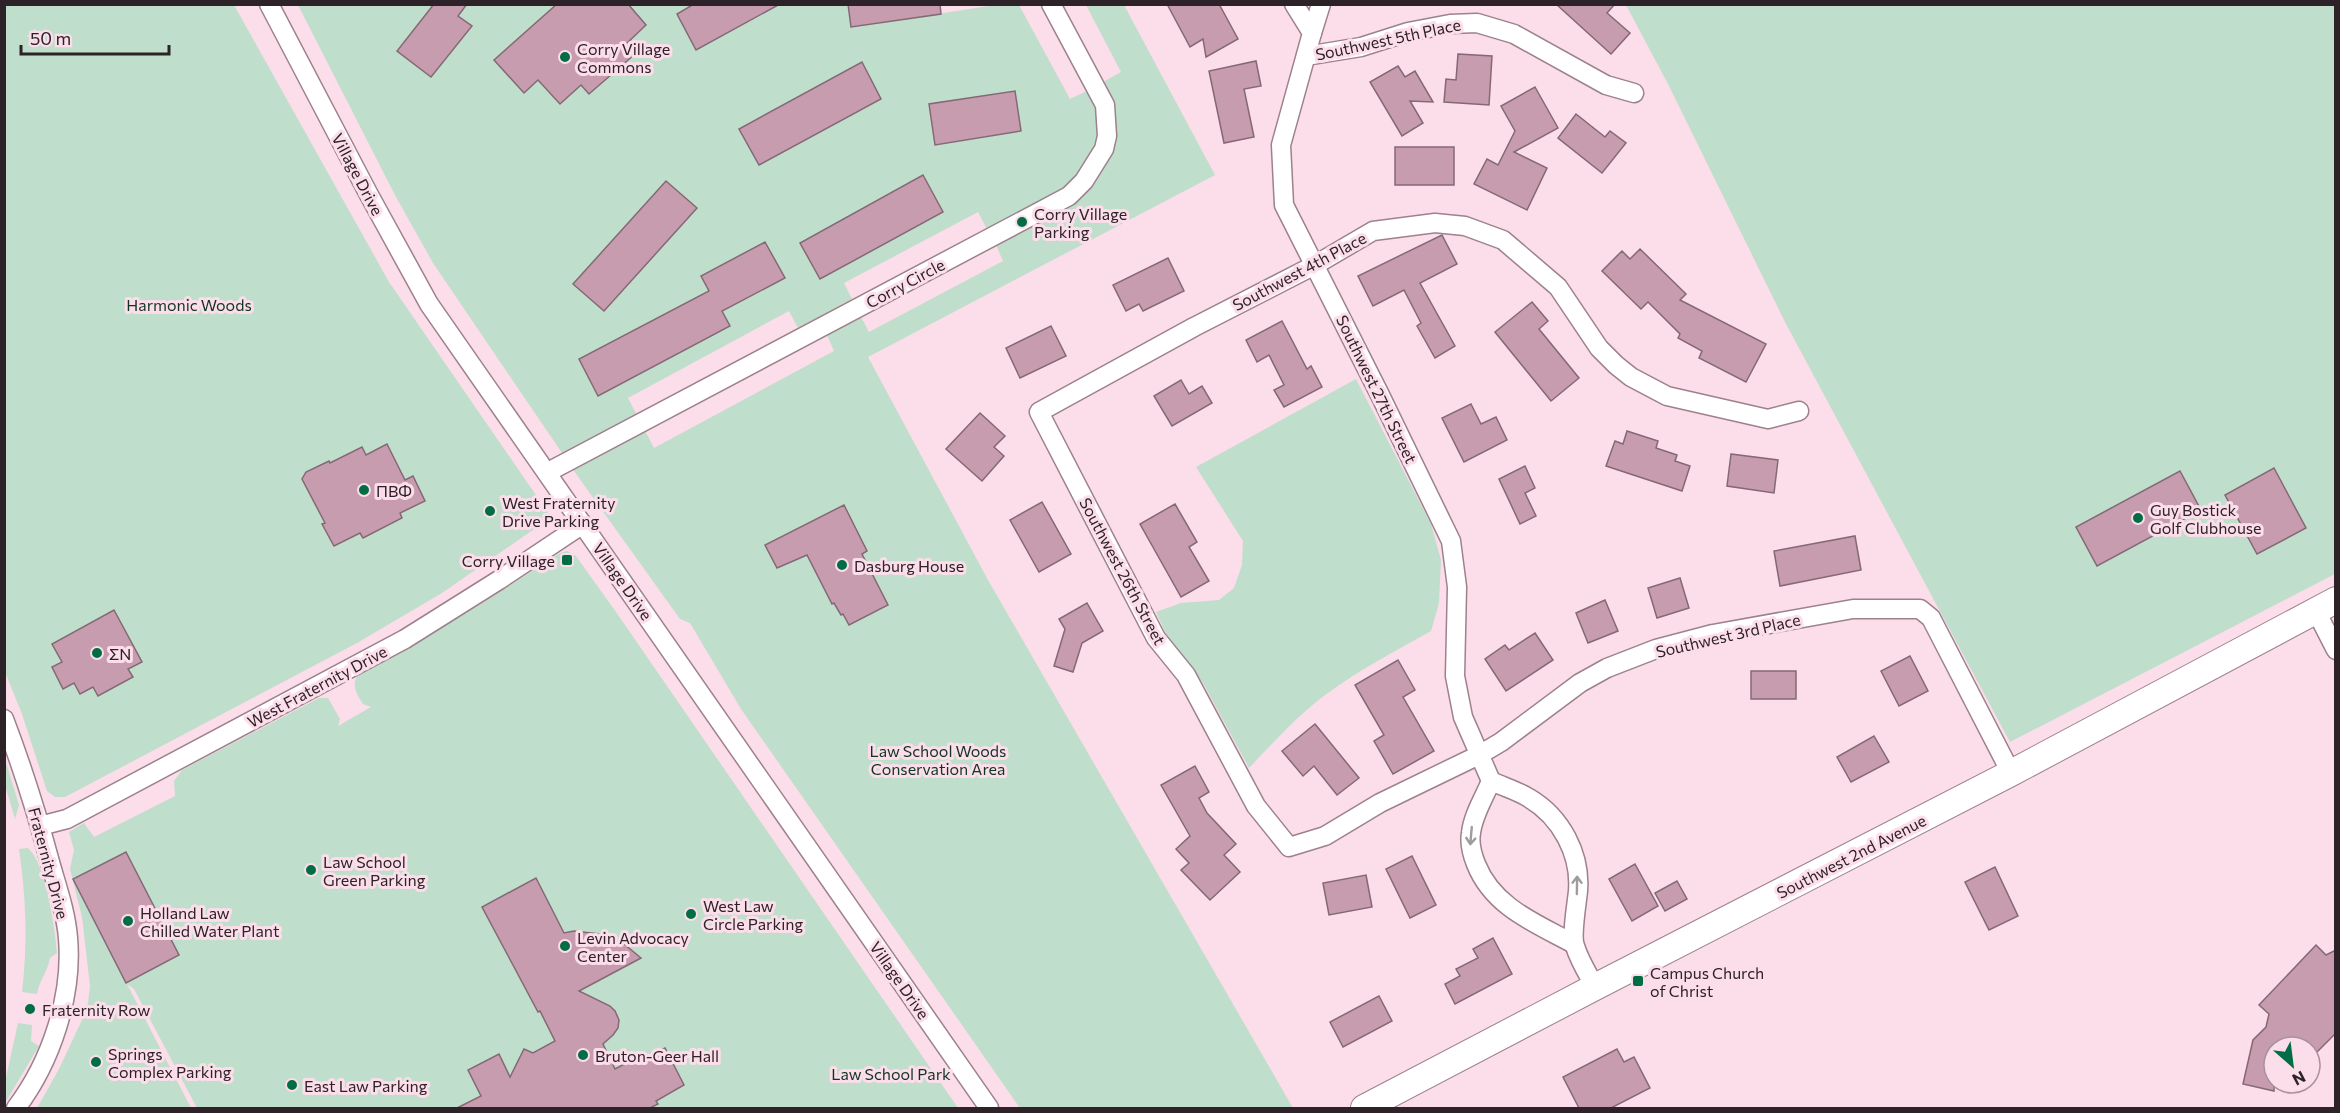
<svg xmlns="http://www.w3.org/2000/svg" width="2340" height="1113" viewBox="0 0 2340 1113" font-family="Commissioner,sans-serif">
<rect width="100%" height="100%" fill="#fcddea"/>
<g fill="#bfdecc" fill-rule="evenodd">
<path d="M4,5H234L389,282L549,514V517L540,525L442,593L357,643L65,797H55L47,791L22,714L5,672Z"/>
<path d="M298,5H434L397,51L431,77L471,26L458,16L467,5H557L524,92L538,80L560,104L581,85L590,94L634,54L626,44L646,25L628,5H694L677,14L696,49L780,5H848L852,27L989,6V5H1019L1070,99L1089,90C1123,174 1047,199 988,231L978,212L844,283L852,299L798,328L789,311L628,398L654,448L834,351L827,335L861,317L869,332L1003,261L996,245C1021,231 1048,219 1072,203C1082,197 1090,186 1097,176C1121,143 1121,119 1103,82L1121,72L1086,5H1124L1215,175L868,357L988,580L1293,1108H1020L741,709L690,623L680,619L579,478L433,263L396,197ZM862,63L881,98L759,165ZM1015,91L1021,131L935,145L929,104ZM923,176L943,211L820,279L800,243ZM666,181L697,209L603,311L573,283ZM765,242L784,278L722,311L580,359L709,291L701,276Z"/>
<path d="M1626,5H2335V574L2010,742L1785,322L1668,84Z"/>
<path d="M1356,379L1431,524L1441,560L1439,603L1431,631C1395,651 1359,670 1325,695C1297,716 1273,743 1249,768L1203,683L1167,636L1156,612L1181,603L1219,600L1234,588L1242,565L1243,541L1196,467Z"/>
<path d="M567,551L576,556L616,612L958,1108H197L134,989L127,984L191,1108H37L59,1069L81,1022L88,1003L90,986L82,917L70,869L74,850L69,832L84,823L94,837L175,796L174,781L182,770L319,698H328L340,719L338,726L371,707L363,704C357,695 350,684 359,674L481,604L560,553Z"/>
<path d="M5,759L19,805L15,819L5,785Z"/>
<path d="M28,848C46,863 55,930 57,953L50,958C48,971 39,981 37,994L22,992C28,943 26,897 19,849Z"/>
<path d="M18,1023L32,1025L31,1041L39,1046L5,1103V1082Z"/>
</g>
<g fill="#c79caf" stroke="#846975" stroke-width="1.5">
<path d="M434,4H467L458,16L472,26L431,77L397,51Z"/>
<path d="M557,4H628L646,25L626,44L635,54L589,94L581,85L560,104L538,80L524,93L494,60Z"/>
<path d="M694,4H780L696,50L677,14Z"/>
<path d="M848,4H940L941,14L851,27Z"/>
<path d="M1167,4H1219L1238,39L1206,57L1203,39L1190,47Z"/>
<path d="M1556,4H1615L1607,13L1630,33L1611,54Z"/>
<path d="M1458,54L1492,56L1489,105L1444,102L1446,79L1456,80Z"/>
<path d="M1256,61L1261,86L1244,89L1254,137L1224,143L1209,71Z"/>
<path d="M862,62L881,99L759,165L739,129Z"/>
<path d="M1398,66L1405,77L1415,71L1433,102L1410,101L1423,123L1402,136L1370,82Z"/>
<path d="M1535,87L1558,128L1514,152L1547,168L1527,210L1474,184L1487,159L1498,165L1515,131L1501,106Z"/>
<path d="M1015,91L1021,131L935,145L929,104Z"/>
<path d="M1576,114L1605,137L1610,131L1626,143L1602,173L1558,138Z"/>
<rect x="1395" y="147" width="59" height="38"/>
<path d="M923,175L943,212L820,279L800,243Z"/>
<path d="M666,181L697,208L604,311L573,284Z"/>
<path d="M1442,235L1457,264L1420,283L1455,346L1435,358L1417,326L1421,323L1404,290L1373,306L1358,276Z"/>
<path d="M765,242L785,278L722,311L730,326L598,396L579,359L709,291L701,276Z"/>
<path d="M1640,249L1686,294L1680,300L1766,344L1746,382L1699,358L1702,351L1678,338L1680,334L1648,302L1641,309L1602,271L1622,251L1630,259Z"/>
<path d="M1168,258L1184,291L1143,311L1139,304L1126,311L1113,285Z"/>
<path d="M1532,302L1548,321L1539,329L1579,378L1551,401L1495,332Z"/>
<path d="M1282,321L1307,369L1311,366L1322,387L1284,407L1274,390L1284,385L1269,355L1257,362L1246,340Z"/>
<path d="M1051,326L1066,356L1020,378L1006,348Z"/>
<path d="M1181,380L1189,394L1202,386L1212,403L1172,426L1154,396Z"/>
<path d="M1471,404L1481,424L1496,417L1507,440L1464,462L1442,418Z"/>
<path d="M980,413L1005,436L994,447L1004,456L982,481L946,449Z"/>
<path d="M1627,431L1658,441L1656,448L1677,455L1675,461L1690,466L1682,491L1606,466L1615,441L1623,444Z"/>
<path d="M387,444L405,480L413,476L425,501L400,513L402,518L363,538L360,533L334,546L322,524L325,523L302,479L306,472L329,461L330,463L362,447L366,455Z"/>
<path d="M1731,454L1778,460L1774,493L1727,486Z"/>
<path d="M1525,466L1535,488L1525,493L1536,516L1520,524L1499,479Z"/>
<path d="M2274,468L2306,528L2257,554L2225,495Z"/>
<path d="M2180,471L2201,510L2097,566L2076,527Z"/>
<path d="M1042,502L1071,554L1039,572L1010,520Z"/>
<path d="M1175,504L1197,542L1189,547L1209,581L1181,597L1140,524Z"/>
<path d="M844,505L867,551L862,554L888,605L849,625L843,614L841,615L834,603L832,604L807,555L777,568L765,545Z"/>
<path d="M1855,536L1861,570L1780,586L1774,551Z"/>
<path d="M1680,578L1689,608L1657,618L1648,588Z"/>
<path d="M1605,600L1618,631L1588,643L1576,613Z"/>
<path d="M1087,603L1103,631L1082,643L1073,672L1054,666L1065,629L1059,619Z"/>
<path d="M114,610L142,662L128,669L133,677L98,696L93,687L80,694L74,683L63,689L52,667L62,662L52,644Z"/>
<path d="M1535,633L1553,660L1506,691L1485,659L1505,645L1509,650Z"/>
<path d="M1910,656L1928,691L1899,706L1881,671Z"/>
<path d="M1398,660L1415,690L1403,697L1434,751L1393,774L1374,741L1384,735L1355,685Z"/>
<rect x="1751" y="671" width="45" height="28"/>
<path d="M1315,724L1359,778L1337,795L1314,766L1303,776L1282,751Z"/>
<path d="M1874,736L1889,762L1851,782L1837,757Z"/>
<path d="M1195,766L1209,792L1199,798L1207,813L1236,844L1224,855L1240,872L1210,900L1181,870L1189,863L1176,849L1190,836L1161,785Z"/>
<path d="M126,852L179,955L126,983L73,879Z"/>
<path d="M1412,856L1436,905L1410,918L1386,869Z"/>
<path d="M1635,864L1658,906L1632,921L1609,879Z"/>
<path d="M1995,867L2018,916L1989,930L1965,882Z"/>
<path d="M1366,875L1372,907L1329,915L1323,883Z"/>
<path d="M536,878L564,933L574,931L600,934L624,944L641,958L579,991L610,1006L615,1011L619,1020L618,1028L613,1035L603,1044L615,1069L634,1059L636,1062L665,1048L684,1085L656,1101L658,1104L650,1108H457L481,1096L468,1070L499,1054L510,1077L524,1049L533,1053L555,1041L540,1011L538,1012L482,907Z"/>
<path d="M1677,881L1687,899L1665,911L1655,893Z"/>
<path d="M1493,938L1512,974L1455,1004L1445,984L1460,976L1456,969L1478,958L1473,949Z"/>
<path d="M2316,945L2326,955L2336,950V1033L2313,1056L2310,1053V1047H2304L2299,1042L2297,1047H2274V1091L2243,1084L2253,1040L2266,1027L2269,1014L2259,1005Z"/>
<path d="M1379,996L1392,1021L1343,1047L1330,1022Z"/>
<path d="M1617,1049L1624,1062L1634,1057L1650,1088L1611,1108H1579L1563,1077Z"/>
</g>
<g fill="none" stroke-linecap="round" stroke-linejoin="round">
<defs>
<g id="minor">
<path d="M269,4L368,193L429,304L989,1108"/>
<path d="M1294,4L1312,33L1281,145L1284,205L1379,393L1451,541L1457,587L1455,676L1463,717L1491,781C1504,787 1518,791 1529,798C1561,817 1581,854 1578,891C1577,902 1571,936 1575,946C1579,960 1588,974 1595,987"/>
<path d="M1312,33L1321,4"/>
<path d="M1306,56L1361,47L1408,32L1450,24L1477,23L1514,34L1606,85L1634,93"/>
<path d="M1799,411L1768,419L1667,396L1631,377L1616,365L1599,348L1558,287L1503,240L1465,226L1435,223L1373,231L1315,265L1194,327L1039,412L1156,638L1186,675L1256,806L1289,847L1325,836L1380,803L1479,755L1501,742L1580,683L1607,668L1656,649L1713,634L1853,609H1920L1931,618L2011,773"/>
<path d="M548,472L1069,196L1084,181L1104,149L1107,136L1105,105L1051,4"/>
<path d="M2316,611L2336,650"/>
<path d="M4,719C22,766 37,814 50,862C57,887 66,912 68,938C73,996 51,1062 16,1108"/>
<path d="M1491,781C1484,798 1473,815 1471,833C1469,844 1472,854 1476,864C1493,907 1535,923 1574,944"/>
<path d="M40,826L67,819L405,639L499,580L583,524"/>
</g>
<path id="secondary" d="M1364,1108L1595,987L2011,773L2336,600"/>
</defs>
<use href="#minor" stroke="#9d818d" stroke-width="21"/>
<use href="#secondary" stroke="#9d818d" stroke-width="28"/>
<use href="#minor" stroke="#fff" stroke-width="18"/>
<use href="#secondary" stroke="#fff" stroke-width="26"/>
</g>
<defs><path id="oneway-shaft" d="M-6 0H5M1.5-3L5.5 0L1.5 3" fill="none" stroke-width="1.6" stroke-linecap="round" stroke-linejoin="round" transform="scale(1.5)"/></defs>
<g stroke="#a09c9e">
<use href="#oneway-shaft" transform="translate(1471 836) rotate(95)"/>
<use href="#oneway-shaft" transform="translate(1577 885) rotate(-89)"/>
</g>
<g fill="#006d45" stroke="#fcddea" stroke-width="2">
<circle cx="565" cy="57" r="6"/>
<circle cx="1022" cy="222" r="6"/>
<circle cx="364" cy="490" r="6"/>
<circle cx="490" cy="511" r="6"/>
<circle cx="2138" cy="518" r="6"/>
<rect x="561" y="554" width="12" height="12" rx="3"/>
<circle cx="842" cy="565" r="6"/>
<circle cx="97" cy="653" r="6"/>
<circle cx="311" cy="870" r="6"/>
<circle cx="691" cy="914" r="6"/>
<circle cx="128" cy="921" r="6"/>
<circle cx="565" cy="946" r="6"/>
<rect x="1632" y="975" width="12" height="12" rx="3"/>
<circle cx="30" cy="1009" r="6"/>
<circle cx="583" cy="1055" r="6"/>
<circle cx="96" cy="1062" r="6"/>
<circle cx="292" cy="1085" r="6"/>
</g>
<g text-anchor="middle" dominant-baseline="central" stroke-width="6" stroke-linejoin="round" paint-order="stroke">
<g font-size="16" fill="#2d2227" stroke="#fcddea">
<text transform="translate(1388 39) rotate(-12)">Southwest 5th Place</text>
<text transform="translate(358 174) rotate(62)">Village Drive</text>
<text transform="translate(1299 271) rotate(-28)">Southwest 4th Place</text>
<text transform="translate(905 283) rotate(-28)">Corry Circle</text>
<text transform="translate(1377 389) rotate(64)">Southwest 27th Street</text>
<text transform="translate(1123 571) rotate(62)">Southwest 26th Street</text>
<text transform="translate(623 581) rotate(55)">Village Drive</text>
<text transform="translate(1728 635) rotate(-13)">Southwest 3rd Place</text>
<text transform="translate(317 686) rotate(-28)">West Fraternity Drive</text>
<text transform="translate(1851 856) rotate(-27)">Southwest 2nd Avenue</text>
<text transform="translate(49 863) rotate(75)">Fraternity Drive</text>
<text transform="translate(900 980) rotate(55)">Village Drive</text>
</g>
<g font-size="16" fill="#2d2227" stroke="#fcddea" text-anchor="start">
<text x="577" y="48">Corry Village<tspan x="577" dy="18">Commons</tspan></text>
<text x="1034" y="213">Corry Village<tspan x="1034" dy="18">Parking</tspan></text>
<text x="376" y="490">ΠΒΦ</text>
<text x="502" y="502">West Fraternity<tspan x="502" dy="18">Drive Parking</tspan></text>
<text x="2150" y="509">Guy Bostick<tspan x="2150" dy="18">Golf Clubhouse</tspan></text>
<text x="555" y="560" text-anchor="end">Corry Village</text>
<text x="854" y="565">Dasburg House</text>
<text x="109" y="653">ΣΝ</text>
<text x="323" y="861">Law School<tspan x="323" dy="18">Green Parking</tspan></text>
<text x="703" y="905">West Law<tspan x="703" dy="18">Circle Parking</tspan></text>
<text x="140" y="912">Holland Law<tspan x="140" dy="18">Chilled Water Plant</tspan></text>
<text x="577" y="937">Levin Advocacy<tspan x="577" dy="18">Center</tspan></text>
<text x="1650" y="972">Campus Church<tspan x="1650" dy="18">of Christ</tspan></text>
<text x="42" y="1009">Fraternity Row</text>
<text x="108" y="1053">Springs<tspan x="108" dy="18">Complex Parking</tspan></text>
<text x="595" y="1055">Bruton-Geer Hall</text>
<text x="304" y="1085">East Law Parking</text>
</g>
<g font-size="16" fill="#103422" stroke="#fcddea">
<text x="189" y="304">Harmonic Woods</text>
<text x="938" y="750">Law School Woods<tspan x="938" dy="18">Conservation Area</tspan></text>
<text x="891" y="1073">Law School Park</text>
</g>
</g>
<rect width="2340" height="1113" fill="none" stroke="#2d2227" stroke-width="12"/>
<g transform="translate(2292 1065) rotate(152)"><circle r="28" fill="#fcddea" stroke="#a9929c" stroke-width="1.5"/>
<path d="M0-4.5L10 22L0 15L-10 22Z" fill="#006d45"/>
<text y="-9" font-size="16" font-weight="bold" text-anchor="middle" fill="#2d2227">N</text>
</g>
<path d="M21 45v9h148v-9" fill="none" stroke="#2d2227" stroke-width="3"/>
<text x="30" y="45" font-size="18" fill="#2d2227" stroke="#fcddea" stroke-width="4.5" paint-order="stroke">50 m</text>
</svg>
